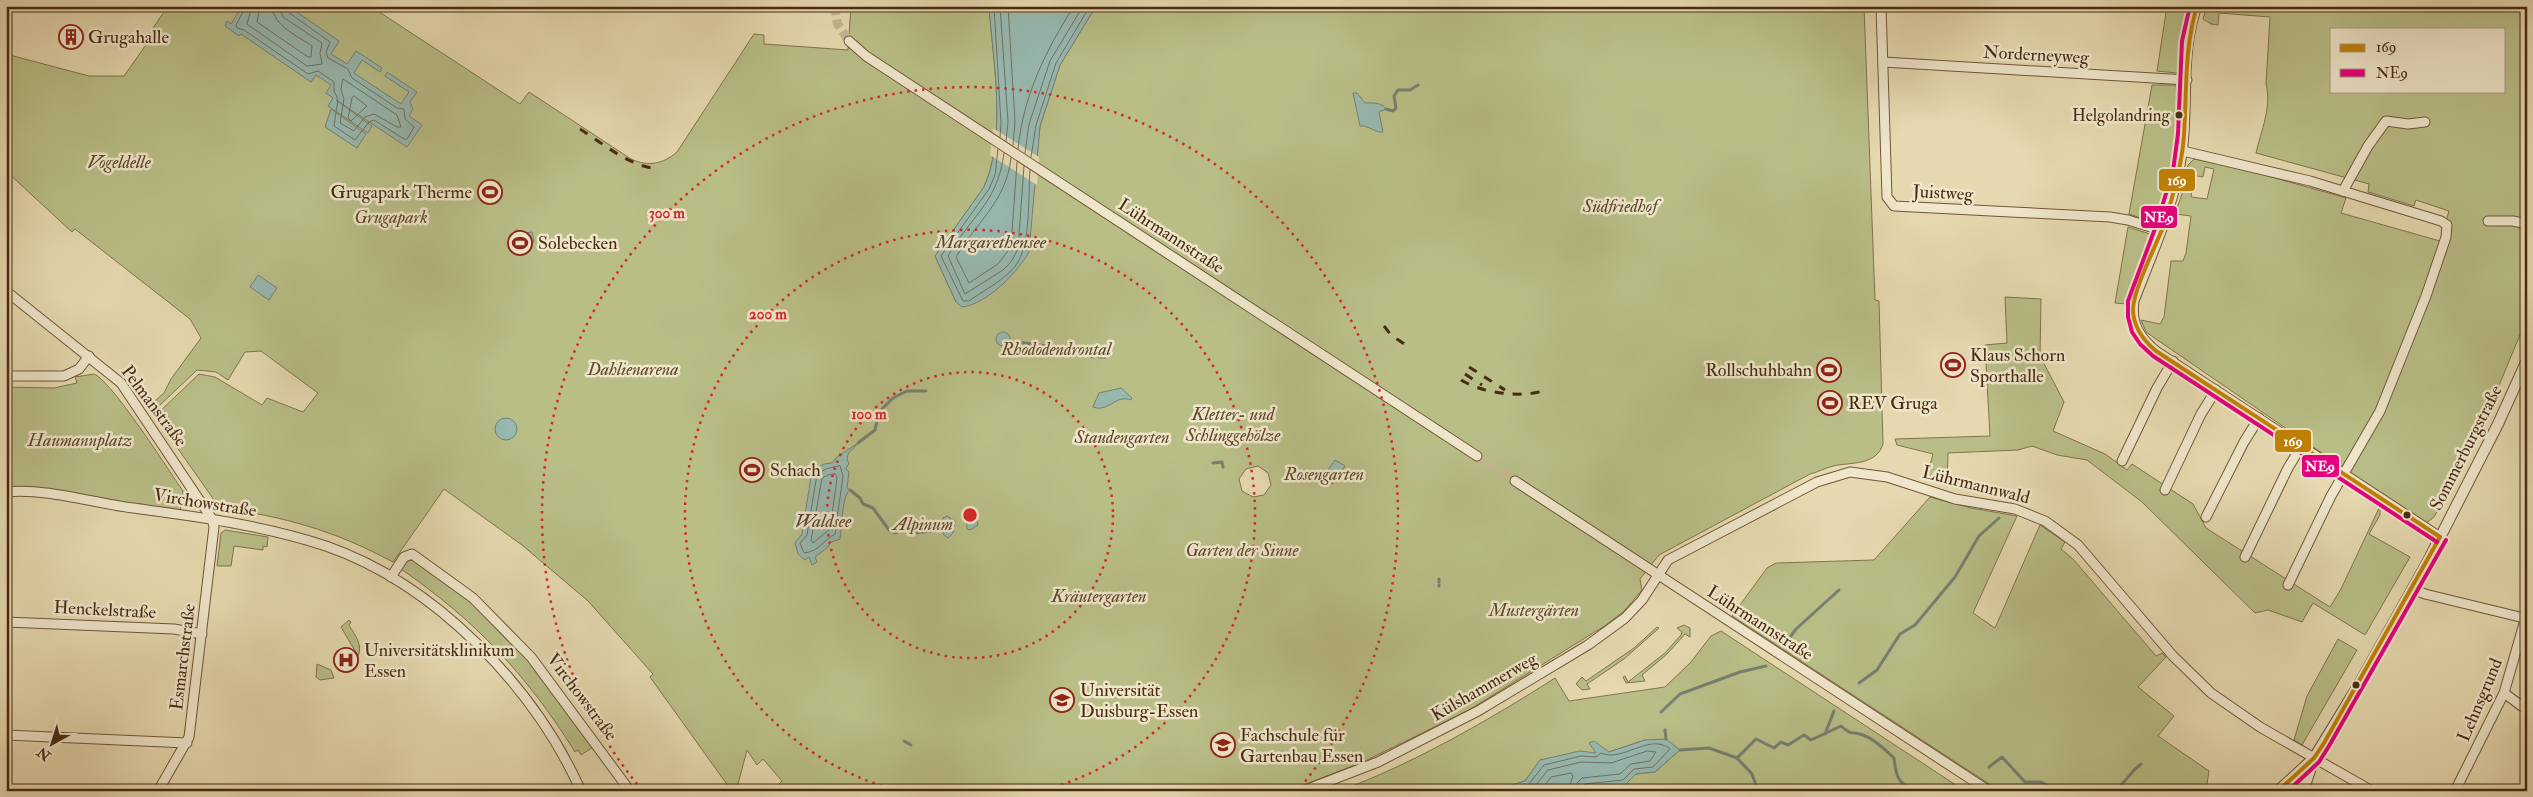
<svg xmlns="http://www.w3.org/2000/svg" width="2533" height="797" viewBox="0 0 2533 797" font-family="'IM FELL Double Pica',serif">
<rect width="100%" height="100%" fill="#e6d9af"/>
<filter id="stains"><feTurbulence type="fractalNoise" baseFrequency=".004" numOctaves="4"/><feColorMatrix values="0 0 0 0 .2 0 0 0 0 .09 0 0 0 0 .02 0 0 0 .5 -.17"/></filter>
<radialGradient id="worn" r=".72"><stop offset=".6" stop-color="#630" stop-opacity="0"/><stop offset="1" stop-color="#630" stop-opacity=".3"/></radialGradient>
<g fill="#b9be87" stroke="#80744c" fill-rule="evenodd">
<path d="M168,6H370L520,104L529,92L631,159C648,167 663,164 677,152L754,34L764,35V44L848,50L851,6H989C993,61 1007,136 984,187L935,256L956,302L1036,162L1040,126L1060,65L1096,6H1864L1875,300L1879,301L1883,444C1876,466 1851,462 1833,466C1825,468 1818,472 1810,474L1659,555L1640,579L1642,590L1624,611L1606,625L1469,710L1365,761L1288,791H782L779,784L782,781L763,759L757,765L747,750L738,784L731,790L650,677L653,674L588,601L522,545L444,489L393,562C331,529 287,518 219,507L155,416L199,374L215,377L262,405L267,398L303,412L318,393L261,351L245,352L228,380L216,372L197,370L159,406L155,401L164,393L171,379L201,338L190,319L75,229L72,232L6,171V54L89,76H124L148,42L145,40ZM1258,466L1268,473L1271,485L1264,495L1253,497L1242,491L1239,479L1246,469Z"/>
<path d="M2167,6H2190L2184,31L2181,70L2176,73L2157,71Z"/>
<path d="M2207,6H2527V318L2480,431L2434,517L2425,524L2156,339L2146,332L2141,320L2160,324L2164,317L2171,261H2183L2186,253L2191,216L2175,214L2186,182L2193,183L2191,197L2207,199L2214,169L2205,167L2203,177L2186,174L2188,165L2194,159L2254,172L2346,198L2341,213L2440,241L2449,211L2416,200L2414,206L2368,192L2369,184L2256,153C2261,131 2272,107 2266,84L2270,17L2219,13L2218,25L2211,24L2203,19ZM2332,29H2504V91H2332Z"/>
<path d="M2152,85H2175L2180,92L2174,170L2163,211L2152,222L2129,214Z"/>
<path d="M2128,227L2150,234L2152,238L2127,304L2115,303Z"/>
<path d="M2005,297L2041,299L2040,356L2064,402L2053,431L2105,454L2127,470L2132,464L2193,504L2206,528L2330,607L2341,589L2380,506V515L2369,534L2410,557L2365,635L2313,603L2302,622L2268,610L2255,613L2142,502L2087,460L2057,455L2032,446L2018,450L1948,453L1947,486L1927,476L1933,454L1897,445L1895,439L1990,436L1985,345L2007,343Z"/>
<path d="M94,374C111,380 169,471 183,491L182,498L177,501L182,503L180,510L6,489V387L54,388L77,383L75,377Z"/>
<path d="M1930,497L1971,508L2017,516L1973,613L1995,628L2040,525L2065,542L2061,549L2073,559L2156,656L2162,653L2166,657L2138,687L2174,716L2158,736L2209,771L2206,791H2000L1732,616L1767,568L1776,563L1874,560Z"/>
<path d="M225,530L268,537L267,547L263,546V550L234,546L231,566H217L221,533Z"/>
<path d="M415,560L466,598L527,657L593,747L581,755L578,750L575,752C527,675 476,621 401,569L407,561Z"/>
<path d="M349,620L351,622L349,625C355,635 363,645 358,656L341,627Z"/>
<path d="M1684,625L1690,628V637L1685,634L1667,654L1642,675L1645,681L1626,683L1623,677L1625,676L1628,682L1665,653L1681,635L1682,632L1677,628Z"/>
<path d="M1657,627L1659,628L1624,659L1587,684L1590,689L1582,690L1576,684L1582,677L1586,681L1634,648Z"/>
<path d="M1721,631L1965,791H1574L1636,774L1655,772L1680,750L1645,740L1609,752L1540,760L1525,781L1507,787L1505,791H1339C1411,765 1491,719 1555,678L1569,701L1665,687L1691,662L1711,636Z"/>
<path d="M2338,639L2357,650L2302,745L2294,740L2307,696Z"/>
<path d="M317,664L331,670L334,678L320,680L316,677Z"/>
</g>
<g fill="#97b9b1" stroke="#778071">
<path d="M242,6H259L262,9L264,6H288L339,41L331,54L347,64L356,51L382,68L380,72L362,60L354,73L401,104L409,92L385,76L387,72L417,92L410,102L413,109L409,116L422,125L407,147L336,100L372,126L368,133L328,106L333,98L326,93L331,85L316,75L311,82L241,34L239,36L225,26L227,21L231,24Z"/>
<path d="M989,6H1096L1060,65L1040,126L1029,252C1017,273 987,304 962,307L956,302L935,256L984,187C1007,136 993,61 989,6Z"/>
<path d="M1353,93H1357L1365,103C1372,103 1382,102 1386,109L1379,112L1383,132C1375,133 1369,125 1360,126Z"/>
<path d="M331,109L366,134L357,148L325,127Z"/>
<path d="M515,230H518L520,234L532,232L534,241L524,254L517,253L515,249L510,247L508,241L516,239Z"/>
<path d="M258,275L277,288L269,300L250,287Z"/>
<circle cx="1003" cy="339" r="7"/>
<path d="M1121,388L1132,398L1131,400C1116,394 1108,413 1093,407L1099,393Z"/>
<circle cx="506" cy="429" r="11"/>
<path d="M858,443L848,454L847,460L849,463L846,469L849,472L847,488L850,490C842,495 842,526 840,539L831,542L828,547L815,557L817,562L812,565L809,557L805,560L798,554L795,543L802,534L812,471L824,464L832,463L837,457Z"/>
<path d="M1335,460L1345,466L1333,484L1323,477Z"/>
<path d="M966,511H974L978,525L970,530L967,529Z"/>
<path d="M947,516L955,521L953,533L948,538L943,534V518Z"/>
<path d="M1666,739L1680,750L1655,772L1636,774L1625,785L1574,791H1505L1506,787L1525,781L1540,760L1580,751L1596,753L1589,743L1594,741L1609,752L1645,740Z"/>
</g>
<path fill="#e6d9af" d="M993,128L1039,157L1037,185L990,155Z"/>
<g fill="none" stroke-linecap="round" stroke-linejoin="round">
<g stroke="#707261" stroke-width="1">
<path d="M246,6L236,25L237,28L244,30L308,74L318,71L334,82V91L338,99L334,126L355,140L369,122L374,120L404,139H407L414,127L405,119L404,109L397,108L352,78L348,69L328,58L326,52L330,42L288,12L286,6"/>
<path d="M252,6L247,24L307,66L322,64L320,53L322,43L283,17L279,6"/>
<path d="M260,6L257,22L308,57H311L312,46C298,36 273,26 272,6"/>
<path d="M994,6L1001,123L1000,137"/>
<path d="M1000,6L1008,122L1006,141"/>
<path d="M1008,6L1015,122L1013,145"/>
<path d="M343,79L397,115L401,127H397L374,114L365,117L354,131L340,123L344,99L341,90Z"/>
<path d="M354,96L367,106L351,121L348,118L352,98Z"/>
<path d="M998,149L995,175L989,189L941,256L963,301H969C984,290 1005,280 1016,265C1031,245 1028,196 1030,170"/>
<path d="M1018,149C1023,96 1046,50 1074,6"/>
<path d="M1004,153C998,203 970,217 948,256L965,294L1003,270L1011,262L1018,249L1024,166"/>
<path d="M1025,153L1029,124L1050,61L1083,6"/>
<path d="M1031,157L1036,125L1056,63L1090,6"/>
<path d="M1011,158C1006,202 977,221 956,257L969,283L998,264L1011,247L1017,162"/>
<path d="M840,466L843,476L835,534C822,541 820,551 804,553L800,543L807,535L817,474L826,469Z"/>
<path d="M835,474L837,478L830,529L813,543L811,540L822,478L828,475Z"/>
<path d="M1512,791L1528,785L1544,765L1581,756L1596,757L1601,753C1622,763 1650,732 1670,749L1653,767L1634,769L1623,780L1585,784L1581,791"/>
<path d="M1531,791L1548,770L1581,762L1611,763L1647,751L1656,752L1650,761L1631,764L1620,774L1582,778L1577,783L1575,791"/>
<path d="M1541,791L1551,777L1571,773L1573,776L1568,791"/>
</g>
<g stroke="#778071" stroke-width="3">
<path d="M1386,109L1393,111L1396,108L1394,96L1398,90H1410L1418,85"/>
<path d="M1010,341L1068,349L1093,357"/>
<path d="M1099,357H1105"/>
<path d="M858,443L875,430L879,412L893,398L907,391H926"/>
<path d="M1213,463L1222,462L1223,467"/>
<path d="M850,490L860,498L863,504L873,508L889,530L896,533"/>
<path d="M914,533L932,531"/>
<path d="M1439,579V582"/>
<path d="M1439,585V586"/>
<path d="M1785,644L1796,629L1839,590"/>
<path d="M1859,683L1877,670L1900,634L1915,625L1955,577L1979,536L1999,518"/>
<path d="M1661,712L1680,694L1740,672L1766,666"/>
<path d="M1665,730L1666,739"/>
<path d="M1825,734L1834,711"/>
<path d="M904,741L911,745"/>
<path d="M1680,750L1709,748L1737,758L1756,739L1774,748L1781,742L1788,745L1804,735L1811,740L1841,726C1852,736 1852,731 1863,735C1875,739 1885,750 1894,758C1896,776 1897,782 1914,791"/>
<path d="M1737,758L1752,774L1758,791"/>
<path d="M1989,767L2002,757L2025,782H2041L2057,791"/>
<path d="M1952,791L1953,789"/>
<path d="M2113,791C2129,781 2127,774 2141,764"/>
</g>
<g stroke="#c6b68f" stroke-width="9" stroke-dasharray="9 4.5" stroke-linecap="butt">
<path d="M835,6L837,23L849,41"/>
<path d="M1477,456L1515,481"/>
</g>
<defs>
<g id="minor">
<path d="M1881,6L1887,197L1894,206L2110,217L2128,220L2160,230"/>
<path d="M2197,6C2180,53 2189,105 2182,153C2175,204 2152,254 2134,301C2131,324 2139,337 2156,351L2440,537"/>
<path d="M849,41L866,56L1477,456"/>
<path d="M1883,62L2187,80"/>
<path d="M2183,151L2310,181L2441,221L2447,225L2446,237L2426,296L2380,411L2331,496L2288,585"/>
<path d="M2343,191L2368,146L2386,121L2408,124L2425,122"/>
<path d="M2488,221H2513L2527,224"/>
<path d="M6,291L121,383L212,519L214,527L189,737L158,791"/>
<path d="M6,376H64L79,369L89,356"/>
<path d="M2122,461L2157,388L2173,361"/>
<path d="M1515,481L1989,791"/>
<path d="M2165,490L2201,414L2216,390"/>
<path d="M6,492C48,488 92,503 133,508C198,517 263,525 326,546C435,584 534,686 581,791"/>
<path d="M2206,517L2244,442L2259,418"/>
<path d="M2245,557L2288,468L2302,445"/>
<path d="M391,577L404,557L412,554L473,598L531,657L630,791"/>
<path d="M2412,589L2425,594L2524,618"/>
<path d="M6,622L174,629L202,634"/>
<path d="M2504,693L2527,710"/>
<path d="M6,735L187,743"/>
<path d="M1303,791L1378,762L1478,711L1588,645L1625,618L1642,600L1668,560L1817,482L1850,472L1887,477L1955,499L2015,509L2045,521L2078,545L2173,656L2211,693L2260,727L2372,791"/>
<path d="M2455,791L2504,693L2527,613"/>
</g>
<g id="tertiary">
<path d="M2278,791L2314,758L2358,686L2427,563L2498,424L2527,360"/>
<path d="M2303,791L2314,759"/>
</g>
</defs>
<use href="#minor" stroke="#705638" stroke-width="11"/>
<use href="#tertiary" stroke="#705638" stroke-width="12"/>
<use href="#minor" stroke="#efe6cb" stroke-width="9"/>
<use href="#tertiary" stroke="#efe6cb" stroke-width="10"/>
<g stroke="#482b11" stroke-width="3" stroke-dasharray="9 9" stroke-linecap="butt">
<path d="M580,129C605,145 629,166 658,169"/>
<path d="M1384,326L1391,335L1406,345"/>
<path d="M1469,367L1505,390"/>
<path d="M1465,374L1482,385"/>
<path d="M1461,380C1482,393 1519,398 1543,391"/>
</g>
<defs>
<g id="bus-1">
<path d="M2197,6C2184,49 2187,91 2184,135C2182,166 2173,197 2163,227C2155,248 2134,288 2133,309C2133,327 2143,340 2156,351L2440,537"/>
<path d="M2278,791L2314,758L2324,743L2440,537"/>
</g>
<g id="bus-2">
<path d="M2190,6L2182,41L2178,134L2173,171L2156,226L2128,301V317L2132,332L2140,344L2153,356L2437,542"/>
<path d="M2288,791L2319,762L2329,746L2446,540"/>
</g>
</defs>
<use href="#bus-1" stroke="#efe6cb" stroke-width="8"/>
<use href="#bus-2" stroke="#efe6cb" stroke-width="8"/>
<use href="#bus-1" stroke="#c28105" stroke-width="4"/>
<use href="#bus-2" stroke="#e5007d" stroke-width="4"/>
</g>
<g fill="none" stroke="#d62828" stroke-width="2.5" stroke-dasharray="2.5 5">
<circle cx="970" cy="515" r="143"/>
<path d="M896 790A285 285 0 1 1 1044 790"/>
<path d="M642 790A428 428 0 1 1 1298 790"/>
</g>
<defs>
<symbol id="building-ring" viewBox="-11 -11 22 22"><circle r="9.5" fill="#efe6cb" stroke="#8f2418" stroke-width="1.5"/><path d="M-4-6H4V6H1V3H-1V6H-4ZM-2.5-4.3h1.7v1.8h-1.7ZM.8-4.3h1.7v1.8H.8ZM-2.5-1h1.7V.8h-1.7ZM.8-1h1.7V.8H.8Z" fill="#8f2418"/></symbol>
<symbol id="stadium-ring" viewBox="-11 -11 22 22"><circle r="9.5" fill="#efe6cb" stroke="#8f2418" stroke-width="1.5"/><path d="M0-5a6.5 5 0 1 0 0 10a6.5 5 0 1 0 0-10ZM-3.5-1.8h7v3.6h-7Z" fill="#8f2418"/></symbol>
<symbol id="hospital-ring" viewBox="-11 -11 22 22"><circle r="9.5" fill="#efe6cb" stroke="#8f2418" stroke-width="1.5"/><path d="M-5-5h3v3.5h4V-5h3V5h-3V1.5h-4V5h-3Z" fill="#8f2418"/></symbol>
<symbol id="university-ring" viewBox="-11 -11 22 22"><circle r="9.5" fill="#efe6cb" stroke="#8f2418" stroke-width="1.5"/><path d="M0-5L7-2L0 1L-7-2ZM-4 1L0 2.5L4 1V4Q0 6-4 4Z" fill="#8f2418"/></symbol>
</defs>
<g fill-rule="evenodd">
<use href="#building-ring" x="57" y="23" width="28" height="28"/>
<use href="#stadium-ring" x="476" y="178" width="28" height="28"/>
<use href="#stadium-ring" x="506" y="229" width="28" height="28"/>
<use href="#stadium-ring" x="1939" y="351" width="28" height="28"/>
<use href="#stadium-ring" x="1815" y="356" width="28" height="28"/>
<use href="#stadium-ring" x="1816" y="389" width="28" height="28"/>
<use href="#stadium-ring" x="738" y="456" width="28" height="28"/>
<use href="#hospital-ring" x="332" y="646" width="28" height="28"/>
<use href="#university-ring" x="1048" y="686" width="28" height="28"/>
<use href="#university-ring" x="1209" y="731" width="28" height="28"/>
</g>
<g fill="#482b11" stroke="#efe6cb" stroke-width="2">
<circle cx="2179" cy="115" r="4.5"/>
<circle cx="2407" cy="515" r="4.5"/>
<circle cx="2356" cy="685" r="4.5"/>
</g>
<g text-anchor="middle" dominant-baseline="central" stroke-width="5" stroke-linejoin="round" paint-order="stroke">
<g font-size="17" fill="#482b11" stroke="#efe6cb" text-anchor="end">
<text x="2170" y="115">Helgolandring</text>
</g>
<g font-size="18" fill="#482b11" stroke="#efe6cb" text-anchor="start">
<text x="88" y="37">Grugahalle</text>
<text x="472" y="192" text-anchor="end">Grugapark Therme</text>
<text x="538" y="243">Solebecken</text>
<text x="1970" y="355">Klaus Schorn<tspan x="1970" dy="21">Sporthalle</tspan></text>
<text x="1812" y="370" text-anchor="end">Rollschuhbahn</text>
<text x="1848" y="403">REV Gruga</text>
<text x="770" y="470">Schach</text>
<text x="364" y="650">Universitätsklinikum<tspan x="364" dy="21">Essen</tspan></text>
<text x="1080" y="690">Universität<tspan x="1080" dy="21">Duisburg-Essen</tspan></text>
<text x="1240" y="735">Fachschule für<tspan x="1240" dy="21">Gartenbau Essen</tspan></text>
</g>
<g font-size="18" fill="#482b11" stroke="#efe6cb">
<text transform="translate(2036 55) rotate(3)">Norderneyweg</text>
<text transform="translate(1943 193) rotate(3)">Juistweg</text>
<text transform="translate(1171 236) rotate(33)">Lührmannstraße</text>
<text transform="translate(154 406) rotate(53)">Pelmanstraße</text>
<text transform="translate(2466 448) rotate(-63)">Sommerburgstraße</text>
<text transform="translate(1976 485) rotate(14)">Lührmannwald</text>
<text transform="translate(205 503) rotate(9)">Virchowstraße</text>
<text transform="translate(105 610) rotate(3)">Henckelstraße</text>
<text transform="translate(1760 623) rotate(33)">Lührmannstraße</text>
<text transform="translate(183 657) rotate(-83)">Esmarchstraße</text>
<text transform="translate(1484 687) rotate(-30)">Külshammerweg</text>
<text transform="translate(582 697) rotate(53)">Virchowstraße</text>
<text transform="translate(2480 700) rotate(-67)">Lehnsgrund</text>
</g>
<g font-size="18" font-style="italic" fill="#5f4829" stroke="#efe6cb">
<text x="119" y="162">Vogeldelle</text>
<text x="1620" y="206">Südfriedhof</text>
<text x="391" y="217">Grugapark</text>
<text x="1056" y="349">Rhododendrontal</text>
<text x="633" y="369">Dahlienarena</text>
<text x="1233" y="414">Kletter- und<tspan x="1233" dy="21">Schlinggehölze</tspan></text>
<text x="1122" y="437">Staudengarten</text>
<text x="80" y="440">Haumannplatz</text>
<text x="1324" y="474">Rosengarten</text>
<text x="923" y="524">Alpinum</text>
<text x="1242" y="550">Garten der Sinne</text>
<text x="1099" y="596">Kräutergarten</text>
<text x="1534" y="610">Mustergärten</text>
</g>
<g font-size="19" font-style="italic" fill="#584731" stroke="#efe6cb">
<text x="991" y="242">Margarethensee</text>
<text x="823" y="521">Waldsee</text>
</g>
</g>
<circle cx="970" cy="515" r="8" fill="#d62828" stroke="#efe6cb" stroke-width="2.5"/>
<g font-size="15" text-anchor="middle" font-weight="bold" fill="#d62828" stroke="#efe6cb" stroke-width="5" stroke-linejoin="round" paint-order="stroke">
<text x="667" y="218">300 m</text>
<text x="768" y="319">200 m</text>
<text x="869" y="419">100 m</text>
</g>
<g stroke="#efe6cb" stroke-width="2">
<rect x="2158" y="168" width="38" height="24" rx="5" fill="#c28105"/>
<rect x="2140" y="205" width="38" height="24" rx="5" fill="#e5007d"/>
<rect x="2274" y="429" width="38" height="24" rx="5" fill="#c28105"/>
<rect x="2301" y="454" width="39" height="24" rx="5" fill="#e5007d"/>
</g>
<g font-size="14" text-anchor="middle" font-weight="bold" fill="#fff">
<text x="2177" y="185">169</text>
<text x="2159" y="222">NE9</text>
<text x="2293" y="446">169</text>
<text x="2320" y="471">NE9</text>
</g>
<rect width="2533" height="797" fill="none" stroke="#e6d9af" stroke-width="25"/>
<rect x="8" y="8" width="2518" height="782" fill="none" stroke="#482b11" stroke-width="2.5"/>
<rect x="12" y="12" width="2508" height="772" fill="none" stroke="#482b11"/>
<rect x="2330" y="28" width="175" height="65" fill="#efe6cb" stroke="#ac9b81"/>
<rect x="2340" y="44" width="25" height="8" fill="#c28105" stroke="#ac9b81"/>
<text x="2376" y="52" font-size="15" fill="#482b11">169</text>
<rect x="2340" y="69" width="25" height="8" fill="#e5007d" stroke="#ac9b81"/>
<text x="2376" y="78" font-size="15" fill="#482b11">NE9</text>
<g transform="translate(52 744) rotate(219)" stroke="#efe6cb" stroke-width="4" paint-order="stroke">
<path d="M0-4L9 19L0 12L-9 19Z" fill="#482b11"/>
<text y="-8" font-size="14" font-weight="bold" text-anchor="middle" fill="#482b11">N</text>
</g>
<rect width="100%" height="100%" filter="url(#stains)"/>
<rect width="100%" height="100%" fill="url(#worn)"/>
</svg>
